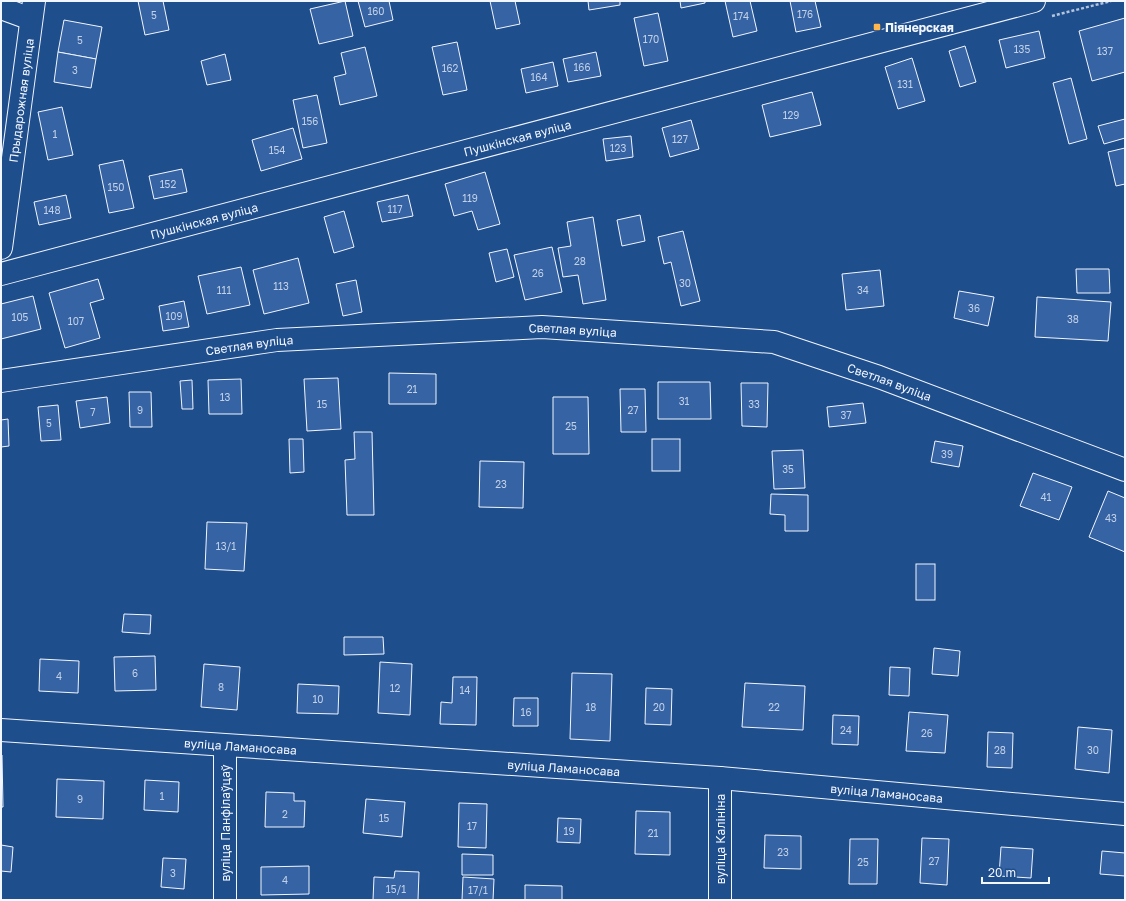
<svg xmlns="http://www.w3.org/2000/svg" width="1126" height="901" viewBox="0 0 1126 901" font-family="'Golos Text',sans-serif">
<rect width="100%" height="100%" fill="#1f4e8c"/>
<g fill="#3563a3" stroke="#f2f6ff">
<path d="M138,1H163L169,30L145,35Z"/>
<path d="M345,1L353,36L319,44L310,9Z"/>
<path d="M358,1H389L393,20L365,27Z"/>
<path d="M490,1H515L520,24L496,29Z"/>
<path d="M588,1H620V5L589,10Z"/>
<path d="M680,1H705V3L681,8Z"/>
<path d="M725,1H750L757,31L733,37Z"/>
<path d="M790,1H815L821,27L796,32Z"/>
<path d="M658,13L668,61L644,66L634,18Z"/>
<path d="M1125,18V72L1092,81L1079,31Z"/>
<path d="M64,20L102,27L96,59L58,52Z"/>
<path d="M1039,31L1045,58L1006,68L999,40Z"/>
<path d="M457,42L467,90L443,95L432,47Z"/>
<path d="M965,46L976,82L960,87L949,51Z"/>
<path d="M365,47L377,96L340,105L334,77L346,74L341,53Z"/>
<path d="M58,52L96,59L91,88L54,82Z"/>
<path d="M596,52L601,76L568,82L563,59Z"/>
<path d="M225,54L231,80L207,85L201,61Z"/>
<path d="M912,58L925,101L898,109L885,67Z"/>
<path d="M553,62L558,86L526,93L521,69Z"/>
<path d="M1071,78L1087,139L1069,144L1053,83Z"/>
<path d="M812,92L821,125L770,137L762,105Z"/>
<path d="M317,95L327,143L303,148L293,100Z"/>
<path d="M62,107L73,155L48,160L38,112Z"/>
<path d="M1125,119V138L1104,144L1098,126Z"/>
<path d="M691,120L699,149L670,157L662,128Z"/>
<path d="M293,128L302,159L261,171L252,140Z"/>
<path d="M631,136L633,157L606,161L603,139Z"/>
<path d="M1125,148V184L1116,186L1108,152Z"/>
<path d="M123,160L134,208L109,213L99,165Z"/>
<path d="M182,169L187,192L154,199L149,176Z"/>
<path d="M485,172L500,224L478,230L472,211L454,216L445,184Z"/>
<path d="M66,195L71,218L39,225L34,202Z"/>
<path d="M408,195L413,216L382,222L377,202Z"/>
<path d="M344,211L354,247L334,253L324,217Z"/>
<path d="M640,215L645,241L622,246L617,220Z"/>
<path d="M593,217L606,300L583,304L578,275L563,277L558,248L571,246L567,222Z"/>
<path d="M683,231L700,301L681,306L671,262L664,264L658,237Z"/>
<path d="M552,247L562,292L525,300L514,255Z"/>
<path d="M507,249L514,277L496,282L489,253Z"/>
<path d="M298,258L309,303L264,314L253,270Z"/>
<path d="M241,267L250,305L207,314L198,276Z"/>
<path d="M1076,269H1109L1110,293H1077Z"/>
<path d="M880,270L884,306L846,310L842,274Z"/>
<path d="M98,279L104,299L90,303L100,338L65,348L49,293Z"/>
<path d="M356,280L362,312L343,316L336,284Z"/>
<path d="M959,291L994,297L988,326L954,318Z"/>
<path d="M33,296L41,329L1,339V304Z"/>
<path d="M1037,297L1111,302L1108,341L1035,337Z"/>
<path d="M184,301L189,327L163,331L159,306Z"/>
<path d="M389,373L436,374V404H389Z"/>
<path d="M338,378L341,429L307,431L304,379Z"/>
<path d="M241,379L242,414H209L208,380Z"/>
<path d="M192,380L193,409H182L180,381Z"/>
<path d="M658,382H710L711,419H658Z"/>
<path d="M741,383H768L767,427L742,426Z"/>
<path d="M620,389H645L646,432H621Z"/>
<path d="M129,392H151L152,427H130Z"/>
<path d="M107,397L110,423L80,428L76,401Z"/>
<path d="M553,397H588L589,454H553Z"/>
<path d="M863,403L866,423L829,427L827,407Z"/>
<path d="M58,405L61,440L41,441L38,407Z"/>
<path d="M8,419L9,446L1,447V420Z"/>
<path d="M354,432H372L374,515H347L345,460L355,459Z"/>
<path d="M289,439H303L304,472L290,473Z"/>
<rect x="652" y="439" width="28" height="32"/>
<path d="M935,441L963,446L959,467L931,462Z"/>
<path d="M803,450L805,488L774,489L772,451Z"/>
<path d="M480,461L524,462L523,508L479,507Z"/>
<path d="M1033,473L1072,487L1059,520L1020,506Z"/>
<path d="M1108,491L1125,498V552L1089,537Z"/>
<path d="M771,494L808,495V531H785V515L770,514Z"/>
<path d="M207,522L247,523L244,571L205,569Z"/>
<rect x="916" y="564" width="19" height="36"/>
<path d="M124,614L151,615L150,634L122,632Z"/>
<path d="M344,637H383L384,654L344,655Z"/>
<path d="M934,648L960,651L958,676L932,674Z"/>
<path d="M155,656L156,690L115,691L114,657Z"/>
<path d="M40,659L79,661L78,693L39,691Z"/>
<path d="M380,662L412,664L410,715L378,713Z"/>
<path d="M204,664L240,667L237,710L201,707Z"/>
<path d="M890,667L910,668L909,696L889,695Z"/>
<path d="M572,673L612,674L610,741L570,739Z"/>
<path d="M453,677H477L476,725L440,724L441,702L452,703Z"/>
<path d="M745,683L805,686L803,730L742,727Z"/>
<path d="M298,684L339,686L338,714L297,713Z"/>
<path d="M646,688L672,689L671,725L645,724Z"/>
<path d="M514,698H538V726H513Z"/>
<path d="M909,712L948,715L945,753L906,751Z"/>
<path d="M833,715L859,716L858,745L832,744Z"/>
<path d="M1078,727L1112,730L1109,773L1075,769Z"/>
<path d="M988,732L1013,733L1012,768L987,767Z"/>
<path d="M1,755H2L3,807H1Z"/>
<path d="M57,779L104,781L103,819L56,817Z"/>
<path d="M145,780L179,782L178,812L144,810Z"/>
<path d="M266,792L294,793V801H305L304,827H265Z"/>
<path d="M366,799L405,802L402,837L363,833Z"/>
<path d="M459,803L487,804L486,848L458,847Z"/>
<path d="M636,811L670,812V855L635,854Z"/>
<path d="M558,818L581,819L580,843L557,842Z"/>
<path d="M765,835L801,836V869L764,868Z"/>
<path d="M922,838L949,839L947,885L920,883Z"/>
<path d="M850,839H878L877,884H849Z"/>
<path d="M1,845L13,847L11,872L1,871Z"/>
<path d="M1001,847L1033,849L1031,878L999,876Z"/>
<path d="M1102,851L1125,853V876L1100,874Z"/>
<path d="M462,854L493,855V875H462Z"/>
<path d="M163,858L186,859L184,889L161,887Z"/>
<path d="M309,866V894L261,895V867Z"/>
<path d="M395,871L419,872L418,900H373L374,877L394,878Z"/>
<path d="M463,877L494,879L493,900H462Z"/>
<path d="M525,885L562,886V900H525Z"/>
</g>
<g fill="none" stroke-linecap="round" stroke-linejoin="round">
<defs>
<g id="minor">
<path d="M1,8L31,19"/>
<path id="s1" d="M1,248L34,1"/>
<path id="s2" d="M1,381L277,340L542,327L774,342L879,377L1125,470"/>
<path id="s3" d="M1,730L720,778L1125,814"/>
<path d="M720,778V900"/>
<path d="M225,900V746"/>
</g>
<g id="major">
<path id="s4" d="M1,274L1034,1"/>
</g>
</defs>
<use href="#minor" stroke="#f2f6ff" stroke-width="24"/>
<use href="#major" stroke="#f2f6ff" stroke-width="24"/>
<path stroke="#b3c4dc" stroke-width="2.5" stroke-dasharray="3 2" stroke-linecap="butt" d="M1052,16L1111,1"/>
<use href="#minor" stroke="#1f4e8c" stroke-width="22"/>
<use href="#major" stroke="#1f4e8c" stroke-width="22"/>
</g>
<rect fill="#ffb74d" stroke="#1f4e8c" stroke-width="1.5" x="873" y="23" width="8" height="8" rx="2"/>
<g text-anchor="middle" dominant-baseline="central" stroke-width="3" stroke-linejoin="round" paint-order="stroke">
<g font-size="10" fill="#c3d1e8">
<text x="376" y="11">160</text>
<text x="805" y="14">176</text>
<text x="154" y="15">5</text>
<text x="741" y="16">174</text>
<text x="651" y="39">170</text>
<text x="80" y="40">5</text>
<text x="1022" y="49">135</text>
<text x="1105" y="51">137</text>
<text x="582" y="67">166</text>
<text x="450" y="68">162</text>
<text x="75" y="70">3</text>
<text x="539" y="77">164</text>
<text x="905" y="84">131</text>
<text x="791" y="115">129</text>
<text x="310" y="121">156</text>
<text x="55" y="134">1</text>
<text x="680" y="139">127</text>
<text x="618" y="148">123</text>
<text x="277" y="150">154</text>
<text x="168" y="184">152</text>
<text x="116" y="187">150</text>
<text x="470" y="198">119</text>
<text x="395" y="209">117</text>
<text x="52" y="210">148</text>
<text x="580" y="261">28</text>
<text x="538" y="273">26</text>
<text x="685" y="283">30</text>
<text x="281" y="286">113</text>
<text x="224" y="290">111</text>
<text x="863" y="290">34</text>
<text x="974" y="308">36</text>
<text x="174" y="316">109</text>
<text x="20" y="317">105</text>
<text x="1073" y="319">38</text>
<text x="76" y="321">107</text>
<text x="412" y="389">21</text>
<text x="225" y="397">13</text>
<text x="684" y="401">31</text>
<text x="322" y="404">15</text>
<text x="754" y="404">33</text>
<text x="140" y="410">9</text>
<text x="633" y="410">27</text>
<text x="93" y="412">7</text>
<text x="846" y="415">37</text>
<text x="49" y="423">5</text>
<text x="571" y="426">25</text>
<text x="947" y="454">39</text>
<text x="788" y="469">35</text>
<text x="501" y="484">23</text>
<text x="1046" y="497">41</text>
<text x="1111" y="518">43</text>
<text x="226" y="546">13/1</text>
<text x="135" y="673">6</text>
<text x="59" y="676">4</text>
<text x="221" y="687">8</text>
<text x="395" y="688">12</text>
<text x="465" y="690">14</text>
<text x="318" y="699">10</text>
<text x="591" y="707">18</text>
<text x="659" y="707">20</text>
<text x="774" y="707">22</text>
<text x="526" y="712">16</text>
<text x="846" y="730">24</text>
<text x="927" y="733">26</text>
<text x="1000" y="750">28</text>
<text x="1093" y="750">30</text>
<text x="162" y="796">1</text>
<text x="80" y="799">9</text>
<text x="285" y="814">2</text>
<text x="384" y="818">15</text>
<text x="472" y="826">17</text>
<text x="569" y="831">19</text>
<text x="653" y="833">21</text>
<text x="783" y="852">23</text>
<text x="934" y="861">27</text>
<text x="863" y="862">25</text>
<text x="173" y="873">3</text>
<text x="285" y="880">4</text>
<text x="396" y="889">15/1</text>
<text x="478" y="890">17/1</text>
</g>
<g font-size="12" font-weight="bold" fill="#f2f6ff" stroke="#1f4e8c" text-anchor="start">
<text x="885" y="27">Піянерская</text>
</g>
<g font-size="12" fill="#f2f6ff" stroke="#1f4e8c">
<text stroke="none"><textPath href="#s1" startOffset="149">Прыдарожная вуліца</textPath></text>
<text stroke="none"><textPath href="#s4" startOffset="534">Пушкінская вуліца</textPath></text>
<text stroke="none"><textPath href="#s4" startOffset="210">Пушкінская вуліца</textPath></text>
<text stroke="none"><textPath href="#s2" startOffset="575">Светлая вуліца</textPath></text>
<text stroke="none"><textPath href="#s2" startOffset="251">Светлая вуліца</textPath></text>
<text stroke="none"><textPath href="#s2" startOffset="899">Светлая вуліца</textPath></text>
<text stroke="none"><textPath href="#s3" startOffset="240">вуліца Ламаносава</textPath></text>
<text stroke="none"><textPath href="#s3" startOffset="564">вуліца Ламаносава</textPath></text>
<text stroke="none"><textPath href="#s3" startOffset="888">вуліца Ламаносава</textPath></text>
<text transform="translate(225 823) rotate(-90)">вуліца Панфілаўцаў</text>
<text transform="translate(720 839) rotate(-90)">вуліца Калініна</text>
</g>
</g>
<rect width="1126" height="901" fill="none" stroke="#f2f6ff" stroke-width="4"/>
<path d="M982 877v6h67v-6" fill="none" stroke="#f2f6ff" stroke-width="2"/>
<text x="988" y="877" font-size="12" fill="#f2f6ff" stroke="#1f4e8c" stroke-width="3" paint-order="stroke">20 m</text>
</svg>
